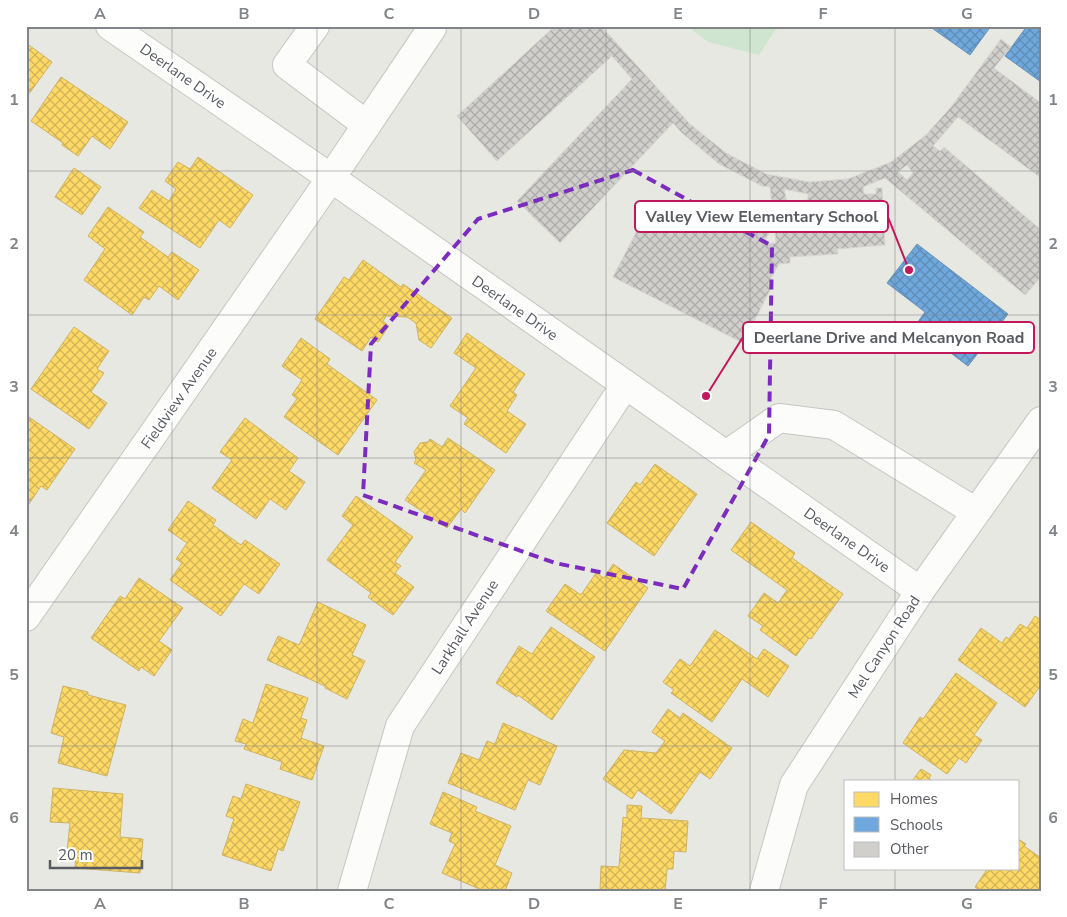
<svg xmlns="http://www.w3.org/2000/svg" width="1067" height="917" viewBox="0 0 1067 917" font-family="'Nunito Sans',sans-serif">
<defs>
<pattern id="homes-cross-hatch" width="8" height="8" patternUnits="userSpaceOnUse" patternTransform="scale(1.25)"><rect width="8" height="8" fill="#ffd966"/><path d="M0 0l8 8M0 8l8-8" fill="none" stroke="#d1b357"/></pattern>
<pattern id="schools-cross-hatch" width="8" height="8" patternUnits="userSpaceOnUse" patternTransform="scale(1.25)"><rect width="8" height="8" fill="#6fa8dc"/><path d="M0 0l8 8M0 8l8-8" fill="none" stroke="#5e8cb6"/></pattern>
<pattern id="building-cross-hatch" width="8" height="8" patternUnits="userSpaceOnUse" patternTransform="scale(1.25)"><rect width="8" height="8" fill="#d0cfcc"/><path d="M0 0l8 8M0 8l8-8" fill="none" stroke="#acaba9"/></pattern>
</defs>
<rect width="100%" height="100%" fill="#e8e8e2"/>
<path fill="#cfe5cf" d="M687,26H778L759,55L708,42Z"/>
<g fill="url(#homes-cross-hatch)" stroke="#cdb364">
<path d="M26,43L52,62L26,98Z"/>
<path d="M61,77L128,122L110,149L92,136L78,156L62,145L63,143L31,121Z"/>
<path d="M198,157L253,195L230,228L219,220L200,248L139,208L152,190L169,201L176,189L165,181L178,162L190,169Z"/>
<path d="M74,168L101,187L82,215L55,197Z"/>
<path d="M108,207L144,232L140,237L168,257L172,252L199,270L178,300L159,286L149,300L144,297L132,315L84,280L105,249L88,236Z"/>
<path d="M363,260L401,287L403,284L452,318L431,348L419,340L416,323L407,317L386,316L383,321L389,326L378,342L371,337L362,351L315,319L344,277L349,280Z"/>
<path d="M74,327L109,351L97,369L104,373L91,392L107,403L89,429L31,389Z"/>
<path d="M467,333L525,374L513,392L517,395L507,411L526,424L506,453L464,424L468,418L450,406L476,368L454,353Z"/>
<path d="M301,338L330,359L327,364L377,400L338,455L284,417L297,399L292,395L302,380L282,366Z"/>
<path d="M29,417L75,449L47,490L41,486L27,507L26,421Z"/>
<path d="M245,418L298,458L289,471L305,482L286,510L270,499L256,519L212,488L232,460L220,452Z"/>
<path d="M448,438L495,470L465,513L461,509L447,528L405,500L426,470L414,463L416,460L414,452L420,443L428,442L430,439L442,447Z"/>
<path d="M655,464L697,494L654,556L607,523L636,482L640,485Z"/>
<path d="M356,496L413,537L395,562L401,566L395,573L414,587L393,615L368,597L371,593L327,560L353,525L342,516Z"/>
<path d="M188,501L216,520L213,525L241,545L245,540L280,564L259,594L244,584L221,616L170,580L182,563L176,559L187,543L168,530Z"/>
<path d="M751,522L795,553L792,558L843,594L811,639L809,638L796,656L760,630L763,626L748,616L764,593L778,603L787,590L731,550Z"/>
<path d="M613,564L648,588L605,651L546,611L565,584L581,595L596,573L604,578Z"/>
<path d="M139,578L183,608L159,641L172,650L154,676L141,667L139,671L91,638L120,596L125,599Z"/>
<path d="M318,602L366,625L352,655L365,661L347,699L325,688V686L267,660L278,636L299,645Z"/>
<path d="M1035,616L1041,620V685L1025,707L958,660L981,628L1002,643L1006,637L1009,639L1020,624L1027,628Z"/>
<path d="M551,627L595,657L552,720L518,695L517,697L496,683L519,646L532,654Z"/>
<path d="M715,630L757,659L764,649L789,666L768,697L742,679L712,722L671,693L674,690L663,682L680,659L690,666Z"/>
<path d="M956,673L997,703L974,735L982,740L966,763L959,758L947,774L903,743L920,717L923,719Z"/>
<path d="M266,684L308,698L301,718L307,720L301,738L324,746L312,780L280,769L282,762L244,749L246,744L235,741L243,719L253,723Z"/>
<path d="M63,686L88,692V695L126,705L107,776L58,763L64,737L51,733Z"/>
<path d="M668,709L680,718L683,713L732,748L710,779L700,772L671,814L638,790L632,799L603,779L624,750L656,753L665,741L652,732Z"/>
<path d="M503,723L557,746L540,785L528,780L515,810L448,783L461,753L479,760L487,741L495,744Z"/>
<path d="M921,769L931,775L929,778L932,781H912Z"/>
<path d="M246,784L300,802L283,851L278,849L271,871L222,855L234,819L226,816L233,796L241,799Z"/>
<path d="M53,788L123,794L120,837L143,839L140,873L75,868L76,851H67L70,823L50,822Z"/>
<path d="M443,792L477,807L475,811L511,826L495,865L512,873L505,891H490L485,889L484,891L442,873L455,844L449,841L452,833L430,824Z"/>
<path d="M627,805L642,806L641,818L688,821L686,852L674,851L673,869H667L665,891H600L601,866L619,867L623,817L627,818Z"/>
<path d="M1018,839L1026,844L1024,846L1041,858V891H980L975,887L988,868H1018Z"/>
</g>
<g fill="url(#schools-cross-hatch)" stroke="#6891b7">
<path d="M929,26H991L970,55Z"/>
<path d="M1027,26H1041V82L1005,56Z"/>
<path d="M917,244L1008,314L968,366L915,326L925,312L887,283Z"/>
</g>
<path fill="url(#building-cross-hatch)" stroke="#d7d6d2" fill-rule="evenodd" d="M555,26H601L690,124L726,153L766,174L809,182L848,179L891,162L926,135L951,107L1001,39L1011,47L994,68L1041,103V178L958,117L933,146L940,151L944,147L1041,230V277L1025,295L885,178L863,187L864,194H876V188H882L885,245L837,249L838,254L790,257V263L779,264L768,284L772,286L743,343L613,277L643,219L672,234L686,207L711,220L718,207L769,233L763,244L776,243L770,187L762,186L719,164L682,133L673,123L560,243L517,201L632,79L612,56L497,161L457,116ZM907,165L913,173L907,180L898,172ZM784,189L808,194V200L787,202Z"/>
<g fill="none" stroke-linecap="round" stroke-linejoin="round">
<defs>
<g id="minor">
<path d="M110,26L331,178L920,591"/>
<path d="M315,26L287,65L367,125"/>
<path d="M726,455L779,418L834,425L976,512"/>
<path d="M26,617L331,178L432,28L430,26"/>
<path d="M352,891L400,726L625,385"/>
<path d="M764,891L794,785L920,591L1041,421"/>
</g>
</defs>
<use href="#minor" stroke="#c5c6c4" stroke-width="30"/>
<use href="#minor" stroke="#fcfcfb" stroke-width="28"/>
</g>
<path fill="none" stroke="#7b2cbf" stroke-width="4" stroke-dasharray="10 6" stroke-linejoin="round" d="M633,170L772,246L769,435L683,589L555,563L363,495L371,344L478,219Z"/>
<path fill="none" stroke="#828587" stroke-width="1" stroke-opacity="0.55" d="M172,26V891M317,26V891M461,26V891M606,26V891M750,26V891M895,26V781M26,171H1041M26,315H1041M26,458H1041M26,602H1041M26,746H1041M895,868V891"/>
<g text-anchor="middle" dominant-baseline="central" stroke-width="5" stroke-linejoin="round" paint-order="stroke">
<g font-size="15" fill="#585b60" stroke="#fff">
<text transform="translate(183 76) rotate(35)">Deerlane Drive</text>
<text transform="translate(515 308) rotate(35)">Deerlane Drive</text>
<text transform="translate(179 398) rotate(-55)">Fieldview Avenue</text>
<text transform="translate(847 540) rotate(35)">Deerlane Drive</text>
<text transform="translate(465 627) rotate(-57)">Larkhall Avenue</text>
<text transform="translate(884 647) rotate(-57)">Mel Canyon Road</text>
</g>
</g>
<path fill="none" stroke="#c2185b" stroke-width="2" d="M909 270L888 217M706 396L743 337"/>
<g fill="#c2185b" stroke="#fff" stroke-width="2">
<circle cx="909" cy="270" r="5"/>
<circle cx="706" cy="396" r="5"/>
</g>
<g fill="#fff" stroke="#c2185b" stroke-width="2">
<rect x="635" y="201" width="253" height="31" rx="5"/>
<rect x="743" y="322" width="291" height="31" rx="5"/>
</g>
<g font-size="16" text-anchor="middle" font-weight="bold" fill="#585b60">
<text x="762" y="222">Valley View Elementary School</text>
<text x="889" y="343">Deerlane Drive and Melcanyon Road</text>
</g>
<rect width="1067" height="917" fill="none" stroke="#ffffff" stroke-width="55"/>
<rect x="844" y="780" width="175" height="90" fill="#ffffff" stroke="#bcbdbf"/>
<rect x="854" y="792" width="25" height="15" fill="#ffd966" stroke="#bcbdbf"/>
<text x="890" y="804" font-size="15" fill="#585b60">Homes</text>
<rect x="854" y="817" width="25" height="15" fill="#6fa8dc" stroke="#bcbdbf"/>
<text x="890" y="830" font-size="15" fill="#585b60">Schools</text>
<rect x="854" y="842" width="25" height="15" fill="#d0cfcc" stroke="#bcbdbf"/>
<text x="890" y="854" font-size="15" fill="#585b60">Other</text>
<path d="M50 860v8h92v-8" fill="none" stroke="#585b60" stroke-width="2.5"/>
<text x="58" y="860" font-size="15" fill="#585b60" stroke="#ffffff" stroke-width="4" paint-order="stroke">20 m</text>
<rect x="28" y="28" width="1012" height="862" fill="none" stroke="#828587" stroke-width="2"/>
<g font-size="16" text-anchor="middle" font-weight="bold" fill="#828587">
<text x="100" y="19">A</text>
<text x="244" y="19">B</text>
<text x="389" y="19">C</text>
<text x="534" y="19">D</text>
<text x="678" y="19">E</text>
<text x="823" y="19">F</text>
<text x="967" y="19">G</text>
<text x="14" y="105">1</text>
<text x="1053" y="105">1</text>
<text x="14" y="249">2</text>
<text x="1053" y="249">2</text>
<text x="14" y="392">3</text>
<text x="1053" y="392">3</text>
<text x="14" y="536">4</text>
<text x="1053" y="536">4</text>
<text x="14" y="680">5</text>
<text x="1053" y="680">5</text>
<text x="14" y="823">6</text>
<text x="1053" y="823">6</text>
<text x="100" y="909">A</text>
<text x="244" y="909">B</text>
<text x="389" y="909">C</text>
<text x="534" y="909">D</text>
<text x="678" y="909">E</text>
<text x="823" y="909">F</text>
<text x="967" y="909">G</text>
</g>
</svg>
